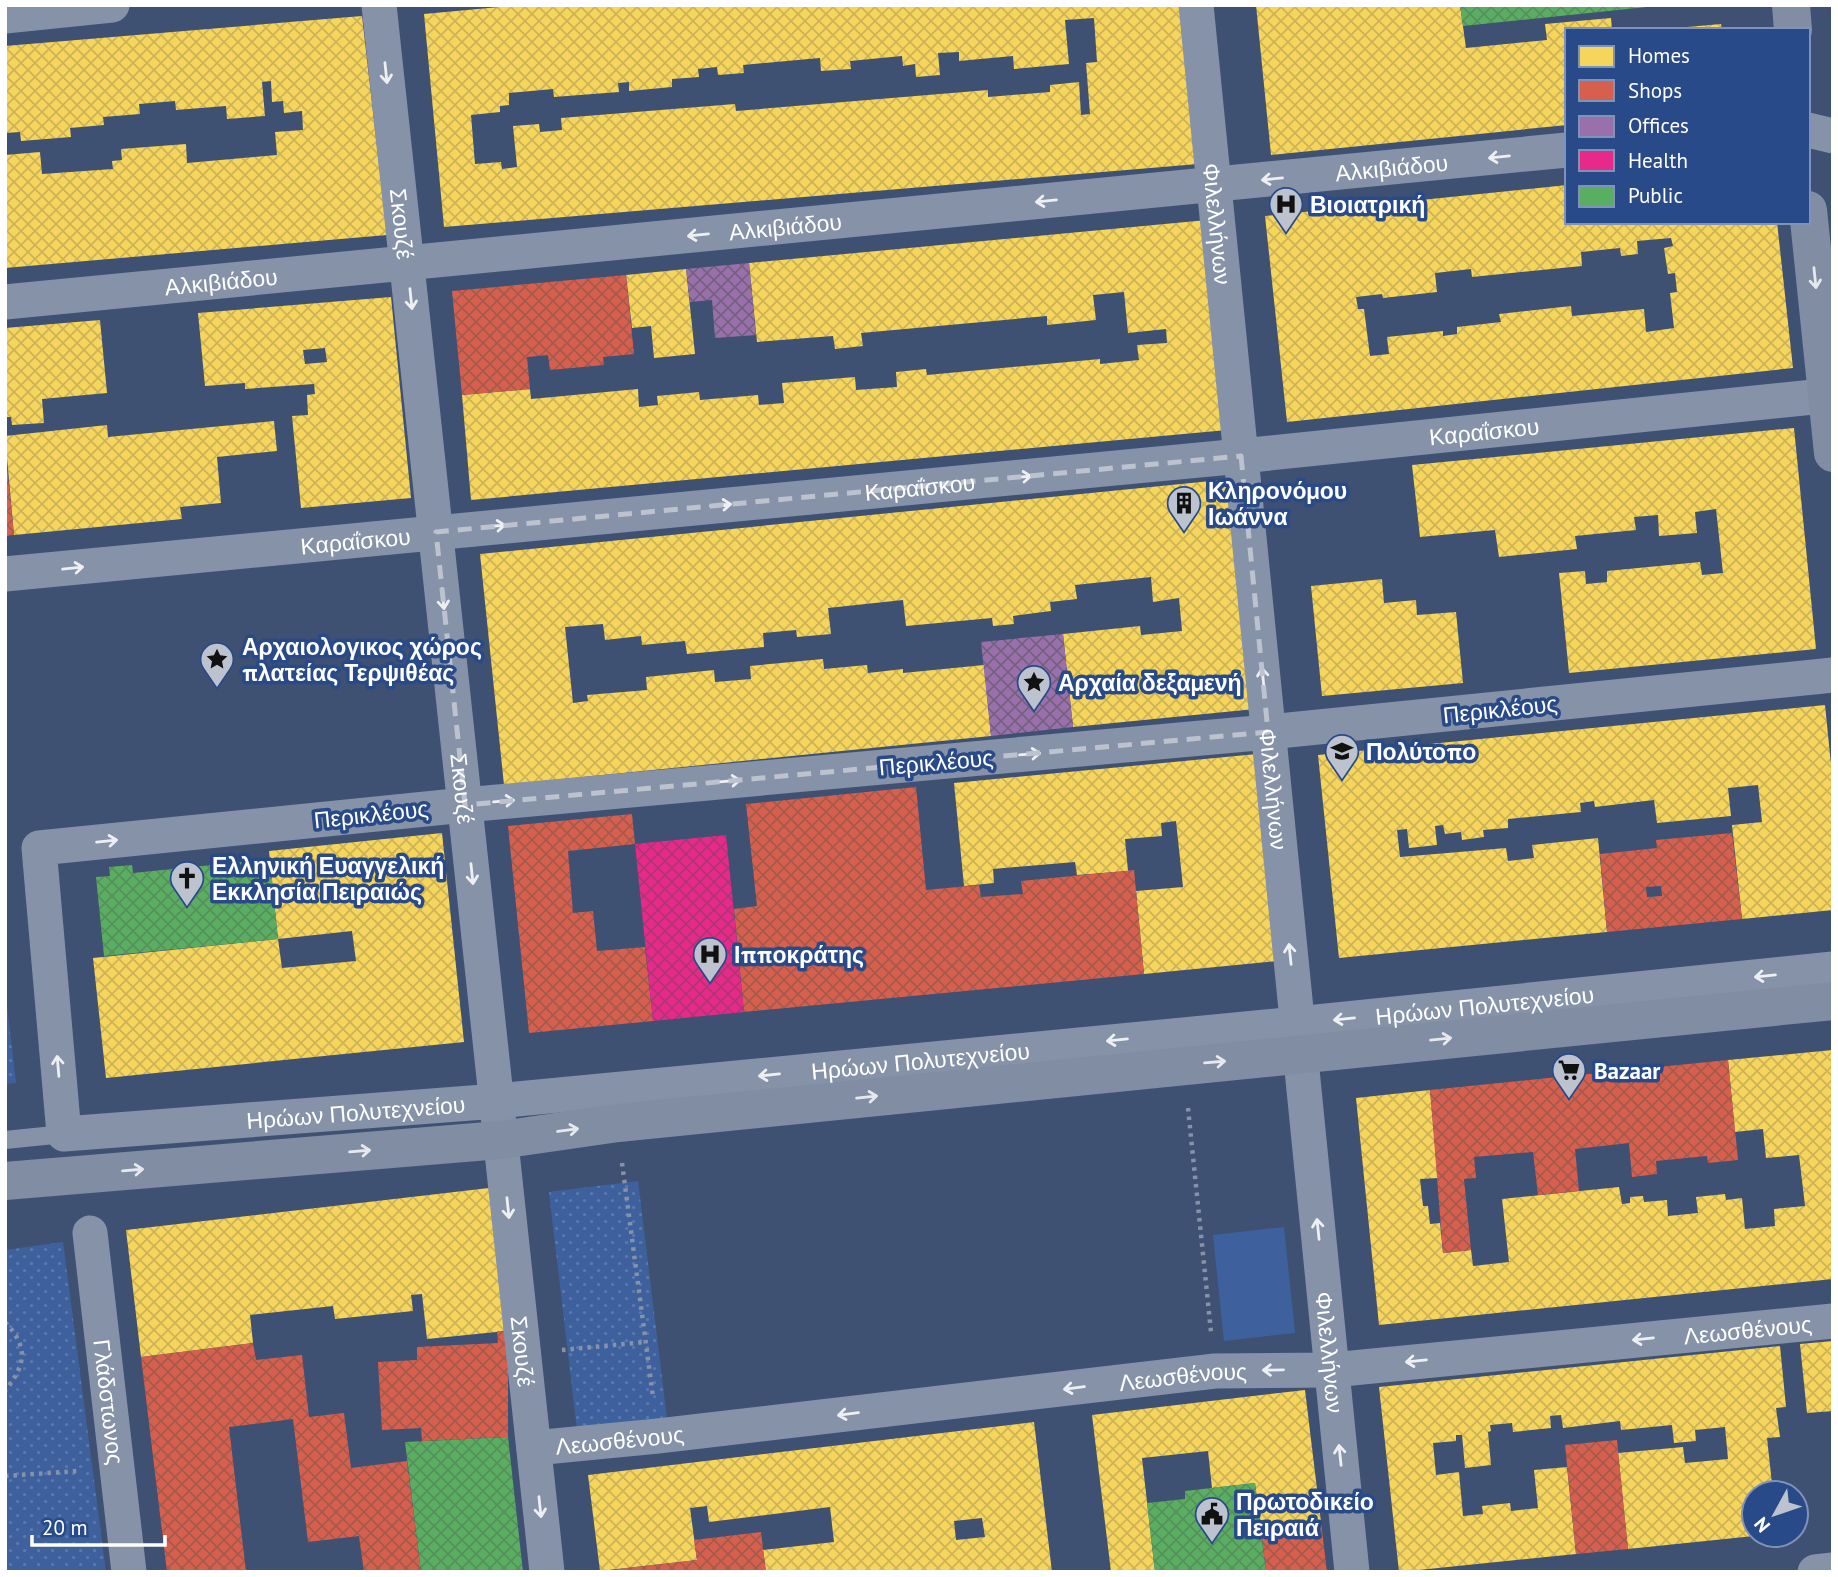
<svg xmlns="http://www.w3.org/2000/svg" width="1838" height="1577" viewBox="0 0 1838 1577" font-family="'PT Sans',sans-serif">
<defs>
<pattern id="park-dots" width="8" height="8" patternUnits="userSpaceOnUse" patternTransform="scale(1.75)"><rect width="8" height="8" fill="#3e619e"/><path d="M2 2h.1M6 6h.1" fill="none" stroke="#5b79ad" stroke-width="1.8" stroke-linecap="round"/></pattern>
<pattern id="homes-cross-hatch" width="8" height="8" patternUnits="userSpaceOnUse" patternTransform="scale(1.75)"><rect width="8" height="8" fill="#f6d55c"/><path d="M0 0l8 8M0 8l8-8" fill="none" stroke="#ccb358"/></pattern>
<pattern id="shops-cross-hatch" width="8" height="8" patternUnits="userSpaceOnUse" patternTransform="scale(1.75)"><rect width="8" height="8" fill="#d6604d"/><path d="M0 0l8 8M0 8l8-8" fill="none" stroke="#a6594d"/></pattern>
<pattern id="offices-cross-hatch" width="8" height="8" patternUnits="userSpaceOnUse" patternTransform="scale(1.75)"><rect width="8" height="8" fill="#9970ab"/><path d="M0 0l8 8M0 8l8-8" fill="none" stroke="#766080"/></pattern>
<pattern id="health-cross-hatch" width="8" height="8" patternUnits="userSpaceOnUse" patternTransform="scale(1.75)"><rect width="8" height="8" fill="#e7298a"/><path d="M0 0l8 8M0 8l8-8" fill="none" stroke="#b13574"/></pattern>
<pattern id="public-cross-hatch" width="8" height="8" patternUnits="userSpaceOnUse" patternTransform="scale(1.75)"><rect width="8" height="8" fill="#5aae61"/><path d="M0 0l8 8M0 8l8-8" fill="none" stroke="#56915b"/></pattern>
</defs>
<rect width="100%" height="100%" fill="#3f5173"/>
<path fill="#3e619e" d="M1284,1227L1295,1333L1224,1341L1213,1235Z"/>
<g fill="url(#park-dots)">
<path d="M5,989L16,1083L5,1084Z"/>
<path d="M638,1181L667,1419L577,1430L549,1192Z"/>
<path d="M63,1242L106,1572H5V1250Z"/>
</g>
<g fill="url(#homes-cross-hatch)" fill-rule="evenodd">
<path d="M522,5H1183L1198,164L444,227L424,14ZM1094,18L1097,62L1086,63L1090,114L1081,115L1079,82L1050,85V92L988,97V90L736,111L735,104L561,118L562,130L540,132L539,124L513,126L517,167L502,169L501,162L475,164L471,115L500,112V106L509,105V93L553,89L554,97L619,92L618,83L629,82V91L672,87V79L699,77L698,69L717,67L718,75L744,73L743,65L820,58L821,71L851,69L850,61L902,56L903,66L915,64L916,77L940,75L938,53L959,52V61L1013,56L1014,69L1069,64L1065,20Z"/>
<path d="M1256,5H1460L1466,48L1547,40L1545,24L1611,18L1612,30H1567V125L1271,155Z"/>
<path d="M362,16L387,235L5,268V155L40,152L42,174L113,169L112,161L122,160L121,149L186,144L187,163L254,157L277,155L275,132L303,130L302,111L284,113L283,101L272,102L271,81L262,82L265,116L227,119L226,106L176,110L175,101L139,104L140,114L103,117L104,125L70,128L71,137L21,141L20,132L5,133V46Z"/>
<path d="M1721,24L1722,30H1676V28Z"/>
<path d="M1567,185V222H1777L1793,368L1287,422L1265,216ZM1671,238L1673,246L1664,248L1668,274L1675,273L1677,292L1670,293L1674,328L1646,332L1644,309L1572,316L1571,306L1499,314L1501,322L1457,327V334L1443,336V331L1387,337L1389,354L1370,356L1364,309H1358L1356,297L1382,294L1383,298L1437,292L1435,273L1471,269L1472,277L1582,266L1581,252L1620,248L1621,256L1638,254L1637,241Z"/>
<path d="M1207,220L1227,430L471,500L462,395L530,389L531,399L638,389L639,407L658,405L657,396L699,392L700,400L758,395L759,405L784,403L782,383L855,377L856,390L897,387L896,372L926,369L927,375L1100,359V364L1139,360L1137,345L1167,343L1166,329L1128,333L1124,292L1093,295L1096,320L1047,325V316L861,333L863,346L835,349L833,336L757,342L749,263Z"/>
<path d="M686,269L695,354L654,358L651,326L632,328L626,275Z"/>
<path d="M391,297L411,498L301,508L292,416L308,415L307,395L315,394L314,384L245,389V383L205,386L198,313ZM325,348L327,362L305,364L303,350Z"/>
<path d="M100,320L107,393L42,399L44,423L12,425L11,417H5V328Z"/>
<path d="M274,421L277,451L217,457L221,503L180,507L182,519L14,535L5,436L107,425L108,437Z"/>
<path d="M1794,428L1816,649L1569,673L1559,573L1585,571L1586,584L1607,582V571L1700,562L1702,575L1723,573L1716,509L1695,512L1697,533L1659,536L1658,515L1634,517L1636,530L1575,536L1577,549L1499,557L1495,530L1420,537L1412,465Z"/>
<path d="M1231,479L1255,709L1073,727L1063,634L1140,626L1141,635L1182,631L1179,598L1153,602L1151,577L1075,585L1077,599L1050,602L1051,611L1013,616L1014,624L993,626L992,618L906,626L903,600L828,608L831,634L797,637L796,630L763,633L764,647L687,654L685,641L642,645L641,636L605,640L603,624L565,627L573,703L588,701L587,695L647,690L646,677L714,670L715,682L751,679L750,666L823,659L824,669L867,665L868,673L903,669V673L984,665L991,736L504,785L480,554Z"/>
<path d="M1382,579L1384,603L1416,600L1417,615L1456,612L1463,683L1322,696L1311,586Z"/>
<path d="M1825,705L1833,784V910L1742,919L1732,825L1762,822L1758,785L1728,788L1731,816L1657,823L1654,800L1595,807L1594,801L1580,803L1581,812L1508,819V828L1483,830L1484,837L1462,840L1461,832L1445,834L1443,825L1435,826L1437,845L1409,848L1407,829L1397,830L1400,857L1506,848L1508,861L1534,858L1532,845L1598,838L1607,932L1339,958L1318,755Z"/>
<path d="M1257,754L1278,961L1144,974L1136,891L1183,887L1176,821L1161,823L1162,836L1125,839L1128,871L1077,875L1075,862L993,869L994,883L964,886L954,783Z"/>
<path d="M442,833L464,1042L106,1078L93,958L278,939L282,968L356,961L352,931L278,939L269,851Z"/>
<path d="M1833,1050V1279L1379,1325L1356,1098L1430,1090L1438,1178L1420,1179L1423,1206H1428L1430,1224L1440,1223L1443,1253L1471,1250L1473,1266L1509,1262L1502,1199L1619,1187L1622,1204L1630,1203V1197L1643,1196L1644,1202L1667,1200L1668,1216L1698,1213L1696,1197L1725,1194L1726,1200L1742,1198L1745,1229L1775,1226L1774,1209L1805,1206L1799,1155L1766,1158L1763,1129L1735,1132L1728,1060Z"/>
<path d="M489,1188L506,1331L427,1339L422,1294L411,1295L413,1311L335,1319L333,1306L250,1315L253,1343L141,1357L126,1230Z"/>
<path d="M1833,1341V1411L1807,1413L1800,1344Z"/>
<path d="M1780,1346L1786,1407L1776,1408L1780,1437L1767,1438L1773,1493H1754V1536L1628,1549L1618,1453L1683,1447L1685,1463L1728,1459L1725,1427L1695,1430L1696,1441L1674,1443L1672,1425L1621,1430L1620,1421L1563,1428L1561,1415L1550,1416L1551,1428L1513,1432L1512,1423L1490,1425L1491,1431L1488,1432L1491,1465L1465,1468L1462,1435H1456V1441L1433,1443L1436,1475L1459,1472L1463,1516L1483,1514L1482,1506L1510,1503L1511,1511L1538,1508L1534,1470L1567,1467L1576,1554L1399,1572L1379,1387Z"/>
<path d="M1305,1390L1321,1522L1261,1529L1255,1483L1212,1488L1208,1451L1142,1458L1155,1572H1111L1092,1415Z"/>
<path d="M1034,1422L1052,1572H766L763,1550L834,1542L830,1507L709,1522L707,1506L690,1508L697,1560L600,1571L588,1475ZM982,1518L985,1537L956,1540L954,1521Z"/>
</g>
<g fill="url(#shops-cross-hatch)" fill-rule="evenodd">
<path d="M626,275L634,354L603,357L604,365L550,370L548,355L527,357L530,389L462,395L452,291Z"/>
<path d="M5,466H7L14,535L5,536Z"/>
<path d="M916,787L926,890L979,885L981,897L1023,894L1021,881L1134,870L1144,974L744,1012L734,909L757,906L746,804Z"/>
<path d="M632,814L635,844L568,851L573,913L593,911L597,951L645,947L653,1021L529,1033L508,826Z"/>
<path d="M1732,833L1742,919L1607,932L1600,854L1657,848L1656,840ZM1661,886L1662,896L1647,897L1646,887Z"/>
<path d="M1728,1060L1738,1160L1708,1163L1707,1156L1656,1161L1657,1174L1632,1177L1629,1143L1575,1149L1579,1191L1538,1195L1533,1152L1474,1157L1476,1178L1464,1179L1471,1250L1443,1253L1430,1090Z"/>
<path d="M497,1331H506L508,1343V1437L422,1441L421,1428L382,1430L378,1362L417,1360V1347L498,1343Z"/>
<path d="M253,1343L256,1360L302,1355L309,1417L344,1413L351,1468L407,1461L421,1572H364L359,1536L308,1542L293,1419L229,1427L246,1572H167L141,1357Z"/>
<path d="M1617,1440L1628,1549L1576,1554L1565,1445Z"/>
<path d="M1321,1522L1327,1572H1266L1261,1529Z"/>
<path d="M761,1532L766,1572H610L609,1570L697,1560L694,1540Z"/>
</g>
<g fill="url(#offices-cross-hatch)">
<path d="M749,263L756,335L715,338L712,300L690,302L686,269Z"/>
<path d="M1063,634L1073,727L991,736L981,642Z"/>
</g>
<path fill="url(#health-cross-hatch)" d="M726,835L744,1012L653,1021L635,844Z"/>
<g fill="url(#public-cross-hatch)">
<path d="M1460,5H1647V7L1463,26Z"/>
<path d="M270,859L278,939L104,956L96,877L110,876L109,867L132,865L133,873Z"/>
<path d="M508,1437L523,1572H421L405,1442Z"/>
<path d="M1255,1483L1266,1572H1155L1147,1503L1185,1499V1491Z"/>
</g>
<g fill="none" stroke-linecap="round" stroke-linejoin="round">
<g stroke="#8692a8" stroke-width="4.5" stroke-dasharray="3.5 5" stroke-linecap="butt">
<path d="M1188,1108L1211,1332"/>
<path d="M622,1163L653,1397"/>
<path d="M5,1322C29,1348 26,1364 5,1391"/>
<path d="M562,1350L645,1342"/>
<path d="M5,1476L78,1471"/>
</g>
<path stroke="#8692a8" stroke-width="18" d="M5,1140L64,1134"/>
<g stroke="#8692a8" stroke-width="35">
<path id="s1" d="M379,5L547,1572"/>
<path id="s2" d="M1196,5L1352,1572"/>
<path d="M5,16L112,5"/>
<path d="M1808,130L1833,136"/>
<path id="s3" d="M5,302L1567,150"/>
<path id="s4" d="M5,574L1241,456L1833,395"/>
<path id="s5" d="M1833,675L1268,732L465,805L39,848L64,1134L497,1101L1297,1024L1833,969"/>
<path id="s6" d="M90,1233L129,1572"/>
<path id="s7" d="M534,1448L658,1436L1215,1371L1332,1370L1833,1321"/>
<path d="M1815,1572L1833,1570"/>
</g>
<g stroke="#818da3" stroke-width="38">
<path d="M1791,5L1793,30"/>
<path d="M1808,210L1833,453"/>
<path d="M5,1181L500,1140L618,1123L1833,1001"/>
</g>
</g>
<defs><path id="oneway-shaft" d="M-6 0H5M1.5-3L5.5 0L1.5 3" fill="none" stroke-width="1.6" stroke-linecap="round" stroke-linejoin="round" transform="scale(1.75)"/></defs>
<g stroke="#edeff2">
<use href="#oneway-shaft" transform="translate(386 73) rotate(84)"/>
<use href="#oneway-shaft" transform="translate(1499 157) rotate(174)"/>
<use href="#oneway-shaft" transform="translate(1272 179) rotate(174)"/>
<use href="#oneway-shaft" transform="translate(1046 201) rotate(174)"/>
<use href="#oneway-shaft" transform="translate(698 235) rotate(174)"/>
<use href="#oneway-shaft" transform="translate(411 299) rotate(84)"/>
<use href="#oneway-shaft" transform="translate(1021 477) rotate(-5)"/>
<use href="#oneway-shaft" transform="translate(721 505) rotate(-5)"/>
<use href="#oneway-shaft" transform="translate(495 526) rotate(-5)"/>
<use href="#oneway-shaft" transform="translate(73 568) rotate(-6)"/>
<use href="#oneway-shaft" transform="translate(443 599) rotate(84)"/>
<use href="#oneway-shaft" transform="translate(1263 678) rotate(-96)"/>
<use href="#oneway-shaft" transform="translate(1030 754) rotate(-5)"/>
<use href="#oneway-shaft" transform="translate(730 781) rotate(-5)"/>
<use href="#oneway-shaft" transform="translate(504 801) rotate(-5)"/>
<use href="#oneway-shaft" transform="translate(107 841) rotate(-6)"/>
<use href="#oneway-shaft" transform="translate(472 874) rotate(84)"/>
<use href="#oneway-shaft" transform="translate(1290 954) rotate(-96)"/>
<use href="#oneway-shaft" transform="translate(1765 976) rotate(174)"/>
<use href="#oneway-shaft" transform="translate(1344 1019) rotate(174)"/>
<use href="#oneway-shaft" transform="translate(1117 1040) rotate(174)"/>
<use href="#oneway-shaft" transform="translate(58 1066) rotate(-95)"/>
<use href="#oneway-shaft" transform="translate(769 1075) rotate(174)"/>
<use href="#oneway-shaft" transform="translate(508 1208) rotate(84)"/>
<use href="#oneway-shaft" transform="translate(1318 1229) rotate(-96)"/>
<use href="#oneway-shaft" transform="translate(1643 1339) rotate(174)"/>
<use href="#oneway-shaft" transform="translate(1416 1361) rotate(174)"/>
<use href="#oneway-shaft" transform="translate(1273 1370) rotate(179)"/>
<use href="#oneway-shaft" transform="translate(1074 1388) rotate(173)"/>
<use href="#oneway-shaft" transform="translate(848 1414) rotate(173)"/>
<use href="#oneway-shaft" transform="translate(1340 1455) rotate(-96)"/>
<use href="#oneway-shaft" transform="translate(540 1507) rotate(84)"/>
</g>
<g stroke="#e6e8ed">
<use href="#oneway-shaft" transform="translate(1815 278) rotate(84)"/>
<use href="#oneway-shaft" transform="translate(1441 1039) rotate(-6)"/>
<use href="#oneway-shaft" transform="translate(1215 1062) rotate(-5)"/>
<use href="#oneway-shaft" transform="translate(867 1097) rotate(-6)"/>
<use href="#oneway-shaft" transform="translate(568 1130) rotate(-8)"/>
<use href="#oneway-shaft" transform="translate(360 1151) rotate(-5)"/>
<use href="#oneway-shaft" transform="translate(133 1170) rotate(-5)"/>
</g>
<path fill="none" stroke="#bcc2ce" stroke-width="5" stroke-dasharray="14 9" stroke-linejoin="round" d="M1241,456L1268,732L465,805L436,532Z"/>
<defs>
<symbol id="hospital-pin" viewBox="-11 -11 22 30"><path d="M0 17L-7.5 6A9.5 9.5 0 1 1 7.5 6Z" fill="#bcc2ce" stroke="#294a89"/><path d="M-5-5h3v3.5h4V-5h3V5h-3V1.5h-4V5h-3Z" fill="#111"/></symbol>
<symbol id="building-pin" viewBox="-11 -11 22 30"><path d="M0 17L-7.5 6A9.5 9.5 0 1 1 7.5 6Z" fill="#bcc2ce" stroke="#294a89"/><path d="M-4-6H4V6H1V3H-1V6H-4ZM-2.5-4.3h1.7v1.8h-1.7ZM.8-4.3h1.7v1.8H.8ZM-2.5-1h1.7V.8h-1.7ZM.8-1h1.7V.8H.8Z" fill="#111"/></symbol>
<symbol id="sight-pin" viewBox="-11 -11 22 30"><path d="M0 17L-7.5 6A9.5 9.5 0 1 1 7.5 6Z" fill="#bcc2ce" stroke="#294a89"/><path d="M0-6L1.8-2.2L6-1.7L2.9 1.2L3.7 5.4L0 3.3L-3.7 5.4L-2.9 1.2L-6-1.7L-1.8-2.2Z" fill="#111"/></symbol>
<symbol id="school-pin" viewBox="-11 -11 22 30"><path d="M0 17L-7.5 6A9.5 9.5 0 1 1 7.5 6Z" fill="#bcc2ce" stroke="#294a89"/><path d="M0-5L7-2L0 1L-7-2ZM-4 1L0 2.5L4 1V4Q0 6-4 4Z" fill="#111"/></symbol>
<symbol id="church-pin" viewBox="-11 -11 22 30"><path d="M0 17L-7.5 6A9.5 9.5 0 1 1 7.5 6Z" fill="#bcc2ce" stroke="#294a89"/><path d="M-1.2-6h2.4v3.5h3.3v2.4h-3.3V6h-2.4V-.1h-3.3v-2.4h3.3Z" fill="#111"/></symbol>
<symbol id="supermarket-pin" viewBox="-11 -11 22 30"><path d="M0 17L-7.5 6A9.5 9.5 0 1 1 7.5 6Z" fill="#bcc2ce" stroke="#294a89"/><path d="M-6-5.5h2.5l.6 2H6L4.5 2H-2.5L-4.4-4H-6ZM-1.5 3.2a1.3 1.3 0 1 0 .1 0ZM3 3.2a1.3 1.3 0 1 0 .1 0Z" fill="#111"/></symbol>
<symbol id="civic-pin" viewBox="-11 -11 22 30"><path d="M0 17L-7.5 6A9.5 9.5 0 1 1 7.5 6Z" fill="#bcc2ce" stroke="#294a89"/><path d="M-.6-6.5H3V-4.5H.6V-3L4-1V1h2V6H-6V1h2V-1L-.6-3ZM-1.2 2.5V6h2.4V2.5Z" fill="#111"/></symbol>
</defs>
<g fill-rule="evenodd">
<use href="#hospital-pin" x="1267" y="185" width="38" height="52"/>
<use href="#building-pin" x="1165" y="484" width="38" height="52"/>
<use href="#sight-pin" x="198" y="640" width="38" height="52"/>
<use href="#sight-pin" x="1015" y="663" width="38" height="52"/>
<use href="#school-pin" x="1323" y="732" width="38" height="52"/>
<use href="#church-pin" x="168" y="859" width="38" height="52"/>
<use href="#hospital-pin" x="691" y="935" width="38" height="52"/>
<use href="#supermarket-pin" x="1550" y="1051" width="38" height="52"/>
<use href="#civic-pin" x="1193" y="1495" width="38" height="52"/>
</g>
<g text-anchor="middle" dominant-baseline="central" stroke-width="7" stroke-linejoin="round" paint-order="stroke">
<g font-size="23" fill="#fff" stroke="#294a89">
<text stroke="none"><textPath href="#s3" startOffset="1393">Αλκιβιάδου</textPath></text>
<text stroke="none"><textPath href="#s2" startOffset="220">Φιλελλήνων</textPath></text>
<text stroke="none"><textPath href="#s1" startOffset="220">Σκουζέ</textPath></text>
<text stroke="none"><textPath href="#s3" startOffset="784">Αλκιβιάδου</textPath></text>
<text stroke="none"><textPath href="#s3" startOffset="217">Αλκιβιάδου</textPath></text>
<text stroke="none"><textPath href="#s4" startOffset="1486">Καραΐσκου</textPath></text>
<text stroke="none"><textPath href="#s4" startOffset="919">Καραΐσκου</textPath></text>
<text stroke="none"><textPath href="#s4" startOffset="352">Καραΐσκου</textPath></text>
<text transform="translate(1500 709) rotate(-6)">Περικλέους</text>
<text transform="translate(936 762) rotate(-5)">Περικλέους</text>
<text stroke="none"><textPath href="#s1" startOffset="788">Σκουζέ</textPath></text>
<text stroke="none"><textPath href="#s2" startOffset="788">Φιλελλήνων</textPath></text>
<text transform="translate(371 814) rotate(-6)">Περικλέους</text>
<text stroke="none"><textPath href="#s5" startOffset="3516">Ηρώων Πολυτεχνείου</textPath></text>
<text stroke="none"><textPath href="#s5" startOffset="2949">Ηρώων Πολυτεχνείου</textPath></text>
<text stroke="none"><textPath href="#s5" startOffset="2382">Ηρώων Πολυτεχνείου</textPath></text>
<text stroke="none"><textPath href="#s7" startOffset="1220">Λεωσθένους</textPath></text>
<text stroke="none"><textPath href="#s1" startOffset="1354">Σκουζέ</textPath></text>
<text stroke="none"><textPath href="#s2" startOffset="1354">Φιλελλήνων</textPath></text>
<text stroke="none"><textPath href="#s7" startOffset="653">Λεωσθένους</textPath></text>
<text stroke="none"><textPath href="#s6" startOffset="170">Γλάδστωνος</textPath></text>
<text stroke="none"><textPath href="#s7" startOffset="86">Λεωσθένους</textPath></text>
</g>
<g font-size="23" font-weight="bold" fill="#fff" stroke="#294a89" text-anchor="start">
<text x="1310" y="204">Βιοιατρική</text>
<text x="1208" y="490">Κληρονόμου<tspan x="1208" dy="26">Ιωάννα</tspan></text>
<text x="242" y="646">Αρχαιολογικος χώρος<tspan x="242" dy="26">πλατείας Τερψιθέας</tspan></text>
<text x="1058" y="682">Αρχαία δεξαμενή</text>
<text x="1366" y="751">Πολύτοπο</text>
<text x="212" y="865">Ελληνική Ευαγγελική<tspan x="212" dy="26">Εκκλησία Πειραιώς</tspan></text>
<text x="734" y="954">Ιπποκράτης</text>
<text x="1594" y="1070">Bazaar</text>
<text x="1236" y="1501">Πρωτοδικείο<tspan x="1236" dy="26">Πειραιά</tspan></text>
</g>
</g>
<rect width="1838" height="1577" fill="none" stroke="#ffffff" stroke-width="14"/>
<rect x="1565" y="28" width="245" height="196" fill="#294a89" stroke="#7f92b8" stroke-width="2"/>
<rect x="1579" y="46" width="35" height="21" fill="#f6d55c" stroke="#7f92b8" stroke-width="2"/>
<text x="1628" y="63" font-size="21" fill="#ffffff">Homes</text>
<rect x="1579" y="80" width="35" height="21" fill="#d6604d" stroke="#7f92b8" stroke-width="2"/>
<text x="1628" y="98" font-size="21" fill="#ffffff">Shops</text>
<rect x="1579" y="116" width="35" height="21" fill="#9970ab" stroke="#7f92b8" stroke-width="2"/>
<text x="1628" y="133" font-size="21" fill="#ffffff">Offices</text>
<rect x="1579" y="150" width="35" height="21" fill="#e7298a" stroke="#7f92b8" stroke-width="2"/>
<text x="1628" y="168" font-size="21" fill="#ffffff">Health</text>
<rect x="1579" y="186" width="35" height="21" fill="#5aae61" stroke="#7f92b8" stroke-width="2"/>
<text x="1628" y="203" font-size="21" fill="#ffffff">Public</text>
<g transform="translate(1775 1514) rotate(230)"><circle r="33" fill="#294a89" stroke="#7f92b8" stroke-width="2"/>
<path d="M0-5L12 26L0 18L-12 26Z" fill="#bcc2ce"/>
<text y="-10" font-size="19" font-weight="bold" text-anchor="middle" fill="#ffffff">N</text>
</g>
<path d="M32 1535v10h133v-10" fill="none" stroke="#ffffff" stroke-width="3.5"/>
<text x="42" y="1535" font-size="21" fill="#ffffff" stroke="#294a89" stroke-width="5" paint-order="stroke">20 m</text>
</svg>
